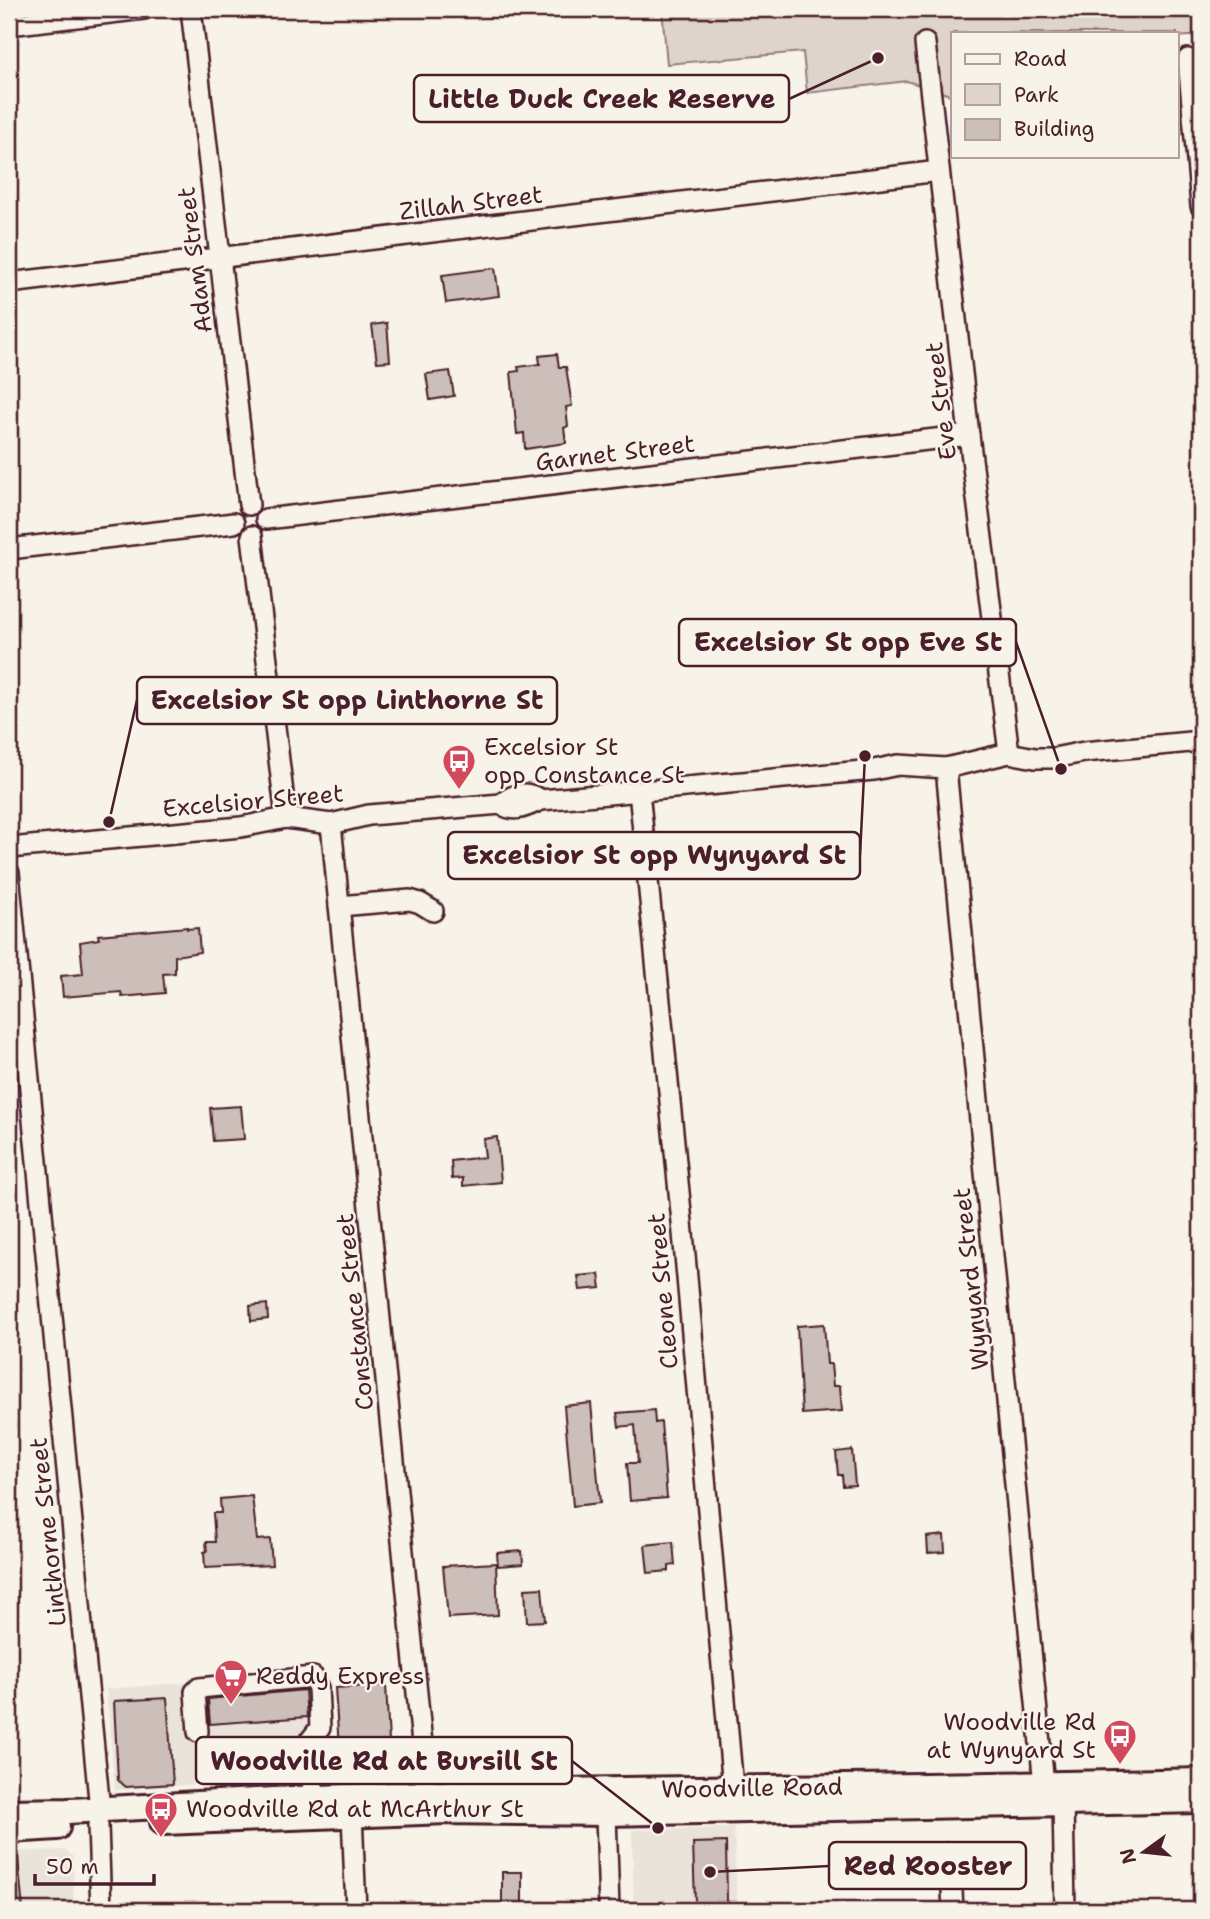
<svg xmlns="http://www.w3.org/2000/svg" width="1210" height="1919" viewBox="0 0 1210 1919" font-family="'Shantell Sans',sans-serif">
<rect width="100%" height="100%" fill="#f7f3e8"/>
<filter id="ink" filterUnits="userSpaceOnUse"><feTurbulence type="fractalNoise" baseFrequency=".0143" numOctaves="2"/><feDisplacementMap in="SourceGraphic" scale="14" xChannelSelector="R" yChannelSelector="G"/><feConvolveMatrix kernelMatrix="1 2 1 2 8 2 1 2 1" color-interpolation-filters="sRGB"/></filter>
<g filter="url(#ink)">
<g fill="#eae3da">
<path d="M325,1671L333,1775L115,1790L106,1689Z"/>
<path d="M734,1828L737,1910H634L632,1830Z"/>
<path d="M66,1850L73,1857L74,1910H9V1852Z"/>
</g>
<path fill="#ded4cc" stroke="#947a7c" stroke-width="2" d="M662,9H1201V35L1177,37V33H953V96L907,81L807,93L803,52L667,64Z"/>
<g fill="#ccbfb9" stroke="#4a1f2b" stroke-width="2">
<path d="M495,268L499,296L446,303L442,275Z"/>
<path d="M387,323L390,361L377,362L372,325Z"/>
<path d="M557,354L559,367H566L572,406L566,407L568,426L564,428L566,443L525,449L524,433L517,434L511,372L519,371L518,367L540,364L539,356Z"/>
<path d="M450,371L454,396L430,400L426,374Z"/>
<path d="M187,927V929L198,928L200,952L175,956V973L163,974L165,993L122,997L121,992L63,997L61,976L83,974L80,942L99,939L98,935Z"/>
<path d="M241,1106L244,1139L213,1141L210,1108Z"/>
<path d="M497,1137L501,1182L463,1186V1178L452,1179L451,1161L485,1157L483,1139Z"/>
<path d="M599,1274L601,1288L580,1290L578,1276Z"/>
<path d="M267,1304L268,1319L251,1321L250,1306Z"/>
<path d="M824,1324L827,1364H831L833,1386H840L842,1411L802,1414L797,1326Z"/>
<path d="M591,1403L600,1503L573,1506L564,1406Z"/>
<path d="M654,1410L655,1423L661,1422L667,1498L630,1501L627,1463H638L635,1425L619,1427L617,1413Z"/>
<path d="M852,1450L855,1485L843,1486L842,1475H838L836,1452Z"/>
<path d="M252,1496L257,1540L270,1539L272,1565L205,1568L204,1552L207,1551L206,1542H215L213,1513H221L220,1499Z"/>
<path d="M944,1535L945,1552L928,1553L927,1537Z"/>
<path d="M673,1542L675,1565L669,1566V1571L648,1573L645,1545Z"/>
<path d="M522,1551L523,1564L498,1566L497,1553Z"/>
<path d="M496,1563L498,1615L448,1618L443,1566Z"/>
<path d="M542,1588L545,1621L527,1622L525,1589Z"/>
<path d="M386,1685L390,1761L340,1763L335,1688Z"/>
<path d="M305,1690L307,1717L210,1724L208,1699Z"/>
<path d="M167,1698L173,1784L126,1787L118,1780L114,1701Z"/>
<path d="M726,1842L727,1902H695L693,1843Z"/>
<path d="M9,1858H18L23,1910H9Z"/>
<rect x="502" y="1872" width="20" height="38"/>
</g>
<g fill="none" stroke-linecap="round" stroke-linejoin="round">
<defs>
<g id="minor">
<path d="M191,9L249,505"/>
<path d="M9,25L144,9"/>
<path d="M925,43L969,435L1009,753"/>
<path d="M1188,59L1201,206"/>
<path d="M9,283L939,171"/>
<path d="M266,519L969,435"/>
<path d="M252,536L286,818"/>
<path d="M9,549L234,523"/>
<path d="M946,768L1044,1785"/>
<path d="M639,791L682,1222L733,1788"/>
<path d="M501,804C514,793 526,790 541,800"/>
<path d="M331,824L427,1794"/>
<path d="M9,848L241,827L286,818L331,824L369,815L501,804C515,814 527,806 541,800L874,770L898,765L946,768L1009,753L1035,758H1054L1084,752L1201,741"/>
<path d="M9,873L100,1810"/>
<path d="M339,906L410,900L420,903L433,911"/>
<path d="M198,1732L195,1692L199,1688L313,1677L318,1688L320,1728L298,1756"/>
<path d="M311,1776L315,1798"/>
<path d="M1063,1802L1065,1910"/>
<path d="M606,1813L609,1910"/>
<path d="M352,1814L356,1910"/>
<path d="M98,1825L101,1910"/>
<path d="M950,1853L953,1910"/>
</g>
<g id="major">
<path d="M9,1812L67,1811C186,1805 306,1797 426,1794C684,1787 943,1788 1201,1781"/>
<path d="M163,1822L447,1811L606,1813L1201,1800"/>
<path d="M9,1830L57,1827"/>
</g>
</defs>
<use href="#minor" stroke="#4a1f2b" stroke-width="24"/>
<use href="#major" stroke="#4a1f2b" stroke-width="30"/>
<use href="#minor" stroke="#f7f3e8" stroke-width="19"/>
<use href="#major" stroke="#f7f3e8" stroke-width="24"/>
</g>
</g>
<defs>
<symbol id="bus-pin" viewBox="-11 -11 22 30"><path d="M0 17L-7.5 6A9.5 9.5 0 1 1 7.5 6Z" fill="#d1495b" stroke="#f7f3e8"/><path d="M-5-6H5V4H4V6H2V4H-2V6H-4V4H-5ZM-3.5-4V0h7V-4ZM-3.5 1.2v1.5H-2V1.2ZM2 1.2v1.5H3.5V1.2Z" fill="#fff"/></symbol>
<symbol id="supermarket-pin" viewBox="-11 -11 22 30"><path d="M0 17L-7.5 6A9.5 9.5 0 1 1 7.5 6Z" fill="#d1495b" stroke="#f7f3e8"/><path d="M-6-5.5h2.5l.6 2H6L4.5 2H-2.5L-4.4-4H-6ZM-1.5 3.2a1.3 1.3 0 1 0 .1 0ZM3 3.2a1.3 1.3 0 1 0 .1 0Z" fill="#fff"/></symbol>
</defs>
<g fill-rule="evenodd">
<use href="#bus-pin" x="440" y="742" width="38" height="52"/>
<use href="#supermarket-pin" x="212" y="1657" width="38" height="52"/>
<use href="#bus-pin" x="1101" y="1717" width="38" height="52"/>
<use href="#bus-pin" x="142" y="1790" width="38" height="52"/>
</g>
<g text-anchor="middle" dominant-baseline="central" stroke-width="5" stroke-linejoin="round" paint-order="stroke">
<g font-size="24" fill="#4a1f2b" stroke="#f7f3e8">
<text transform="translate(471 203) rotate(-7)">Zillah Street</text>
<text transform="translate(195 260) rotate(-97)">Adam Street</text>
<text transform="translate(941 401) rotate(-97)">Eve Street</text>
<text transform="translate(615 453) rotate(-7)">Garnet Street</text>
<text transform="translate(253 801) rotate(-5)">Excelsior Street</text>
<text transform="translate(971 1279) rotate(-96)">Wynyard Street</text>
<text transform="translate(663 1291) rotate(-95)">Cleone Street</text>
<text transform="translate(355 1312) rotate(-96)">Constance Street</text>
<text transform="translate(48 1532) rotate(-96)">Linthorne Street</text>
<text transform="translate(752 1788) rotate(-1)">Woodville Road</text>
</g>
<g font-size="24" fill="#4a1f2b" stroke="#f7f3e8" text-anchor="start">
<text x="484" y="747">Excelsior St<tspan x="484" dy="28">opp Constance St</tspan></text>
<text x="256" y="1676">Reddy Express</text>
<text x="1096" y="1722" text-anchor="end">Woodville Rd<tspan x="1096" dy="28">at Wynyard St</tspan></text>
<text x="186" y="1809">Woodville Rd at McArthur St</text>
</g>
</g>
<path fill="none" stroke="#4a1f2b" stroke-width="2.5" d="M878 58L789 99M1061 769L1016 642M109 822L137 700M865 756L860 855M658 1828L572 1761M710 1872L829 1866"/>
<g fill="#4a1f2b" stroke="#f7f3e8" stroke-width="2.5">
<circle cx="878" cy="58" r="7"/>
<circle cx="1061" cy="769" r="7"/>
<circle cx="109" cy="822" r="7"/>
<circle cx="865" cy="756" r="7"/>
<circle cx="658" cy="1828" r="7"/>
<circle cx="710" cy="1872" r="7"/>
</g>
<g fill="#f7f3e8" stroke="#4a1f2b" stroke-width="2.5">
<rect x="414" y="75" width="375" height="47" rx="7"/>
<rect x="679" y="619" width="337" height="47" rx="7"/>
<rect x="137" y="677" width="420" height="47" rx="7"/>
<rect x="448" y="832" width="412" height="47" rx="7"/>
<rect x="196" y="1737" width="376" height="47" rx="7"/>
<rect x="829" y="1842" width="197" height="47" rx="7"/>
</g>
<g font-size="26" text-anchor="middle" font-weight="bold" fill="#4a1f2b">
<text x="602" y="108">Little Duck Creek Reserve</text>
<text x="848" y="651">Excelsior St opp Eve St</text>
<text x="347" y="709">Excelsior St opp Linthorne St</text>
<text x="654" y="864">Excelsior St opp Wynyard St</text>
<text x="384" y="1770">Woodville Rd at Bursill St</text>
<text x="928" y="1875">Red Rooster</text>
</g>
<rect width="1210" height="1919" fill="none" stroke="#f7f3e8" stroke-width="35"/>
<rect x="18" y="18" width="1175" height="1884" fill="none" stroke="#4a1f2b" stroke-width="2.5" filter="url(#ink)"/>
<rect x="951" y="32" width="228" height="126" fill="#f7f3e8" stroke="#b29e9c" stroke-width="2"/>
<rect x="965" y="54" width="35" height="10" fill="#f7f3e8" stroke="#b29e9c" stroke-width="2"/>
<text x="1014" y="66" font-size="21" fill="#4a1f2b">Road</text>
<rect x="965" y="84" width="35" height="21" fill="#ded4cc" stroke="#b29e9c" stroke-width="2"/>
<text x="1014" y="102" font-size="21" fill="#4a1f2b">Park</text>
<rect x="965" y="119" width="35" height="21" fill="#ccbfb9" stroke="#b29e9c" stroke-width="2"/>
<text x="1014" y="136" font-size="21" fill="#4a1f2b">Building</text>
<g transform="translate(1144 1852) rotate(255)" stroke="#f7f3e8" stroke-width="5" paint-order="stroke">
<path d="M0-5L12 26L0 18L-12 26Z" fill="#4a1f2b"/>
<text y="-10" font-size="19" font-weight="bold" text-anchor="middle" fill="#4a1f2b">N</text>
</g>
<path d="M35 1874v10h119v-10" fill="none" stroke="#4a1f2b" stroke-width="3.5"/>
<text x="46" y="1874" font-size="21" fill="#4a1f2b" stroke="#f7f3e8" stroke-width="5" paint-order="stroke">50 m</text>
</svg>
